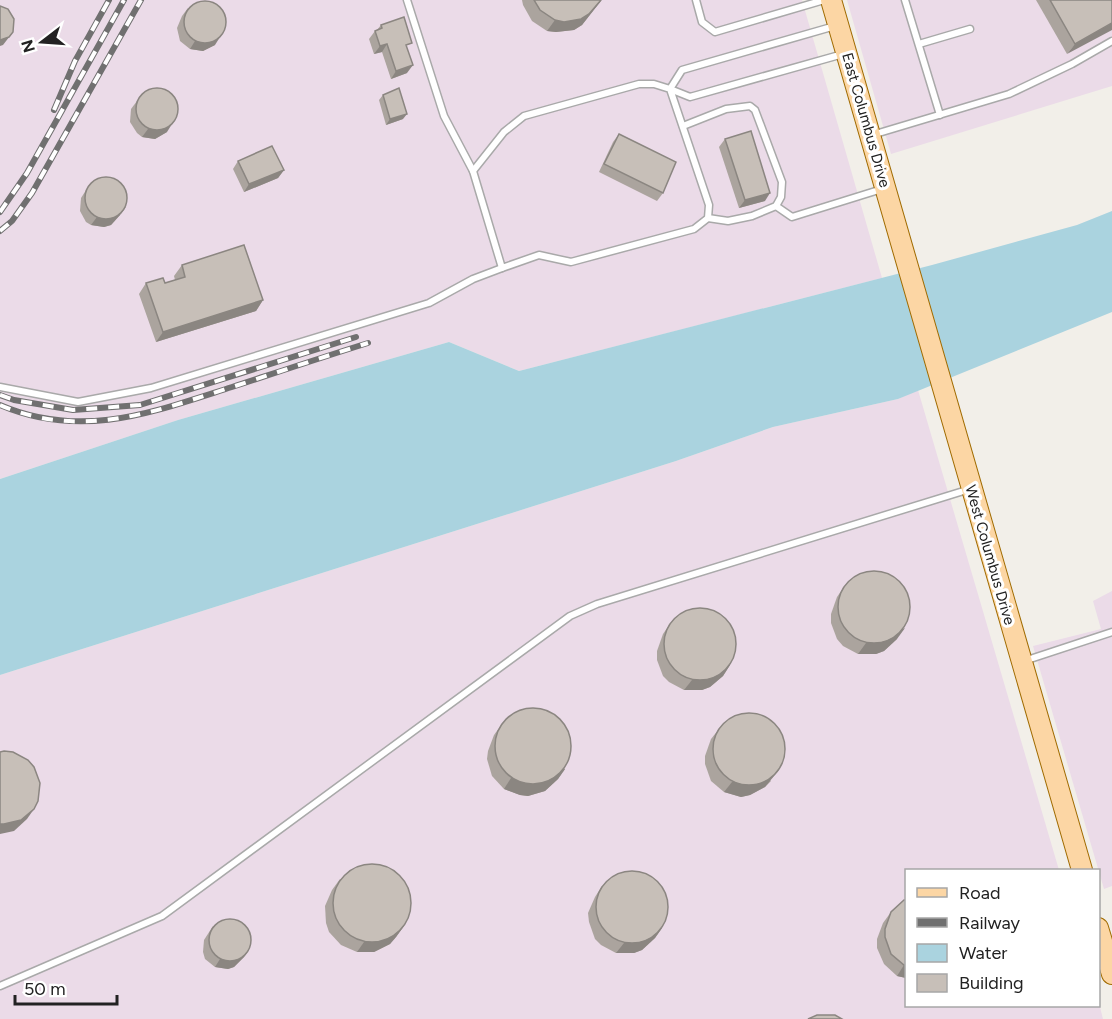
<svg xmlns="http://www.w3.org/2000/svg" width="1112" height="1019" viewBox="0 0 1112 1019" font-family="Figtree,sans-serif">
<rect width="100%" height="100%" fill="#f2efe9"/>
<g fill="#ebdbe8">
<path d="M0,0H802L882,278L519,371L449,342L178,420L0,479Z"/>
<path d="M847,0H1112V86L891,154Z"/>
<path d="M918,390L1059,870H906V1006H1098L1099,1003L1103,1019H0V675L676,461L773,427L898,399Z"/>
<path d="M1112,591V886L1104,889L1033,646L1101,629L1093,601Z"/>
</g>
<path fill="#aad3df" d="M1112,211V312L898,399L773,427L676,461L0,675V479L178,420L449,342L519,371L932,265L1077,225Z"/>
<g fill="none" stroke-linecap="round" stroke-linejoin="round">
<defs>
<g id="service">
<path d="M407,0L444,116L473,171"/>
<path d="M696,0L702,22L715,32L824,0"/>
<path d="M905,0L940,115"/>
<path d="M835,26L682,70L670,89L690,97L843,54"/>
<path d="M919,44L970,29"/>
<path d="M639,84H654L670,89L709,205L708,218L694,229L571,262L539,255L502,268L473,171L504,132L524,116Z"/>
<path d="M683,126L726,109L750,106L755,110L782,182L781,197L776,206L752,216L728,221L708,218"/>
<path d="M872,135L1009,94L1072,64L1112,41"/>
<path d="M776,206L792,217L882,189"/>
<path d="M0,387L78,402L151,388L429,303L473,279L502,268"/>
<path d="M1024,661L1112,632"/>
<path d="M0,986L162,916L570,616L597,604L970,489"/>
</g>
<g id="primary">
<path d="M831,0L1082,870"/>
<path d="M1098,928L1112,974"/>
</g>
</defs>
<use href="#service" stroke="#a9a9a9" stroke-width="9"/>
<use href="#primary" stroke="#a06b00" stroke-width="22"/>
<use href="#service" stroke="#fff" stroke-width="6"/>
<use href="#primary" stroke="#fcd6a4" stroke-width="20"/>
<defs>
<g id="rail">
<path d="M54,110L75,61L109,0"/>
<path d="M0,212L27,173L124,0"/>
<path d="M0,231L12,221L32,193L141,0"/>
<path d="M0,395L14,400L73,410L140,405L356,337"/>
<path d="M0,405C82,440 153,412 232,387C278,372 323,357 368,343"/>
</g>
</defs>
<use href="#rail" stroke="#707070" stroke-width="6"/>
<use href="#rail" stroke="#fff" stroke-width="4" stroke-dasharray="11" stroke-linecap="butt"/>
</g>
<g fill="#aba49e">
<path d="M522,0H601L582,25L574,30L556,32L547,31L532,21L523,5Z"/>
<path d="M1036,0H1112L1067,54Z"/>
<path d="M188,8L215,45L203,51L190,49L180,41L177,28L182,16Z"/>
<path d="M381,25L407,49V73L391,79L382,52L374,54L369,39L375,31L377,30Z"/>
<path d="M383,95L403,119L386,125L379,100Z"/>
<path d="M137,101L167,132L155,139L142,137L137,133L130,122L131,109Z"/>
<path d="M619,134L663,193L657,201L599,172L613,142Z"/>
<path d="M725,139L765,201L739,208L719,147Z"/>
<path d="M238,161L284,170L278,178L244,192L233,169Z"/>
<path d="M90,184L120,215L111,225L104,227L91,225L86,222L80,211L81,198Z"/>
<path d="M182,265L263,300L256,311L156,342L139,294L146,283H165L175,280L174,276Z"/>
<path d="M844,587L897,639L884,651L876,654H858L843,646L837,639L831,623V614L837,597Z"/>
<path d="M670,624L730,665L723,676L710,687L702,690H684L669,682L663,676L657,660V651L663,634Z"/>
<path d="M502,724L565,769L558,779L545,791L528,796L520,795L504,789L492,776L487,759L488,751L494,735Z"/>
<path d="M719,729L771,781L765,787L750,795L741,797L724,792L711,781L705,764V756L711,739Z"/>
<path d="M340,879L404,926L396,937L390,944L374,952H357L341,945L329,932L326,923L325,906L332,890Z"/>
<path d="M602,886L662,928L655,938L642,950L634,953H616L601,945L595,939L589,922L588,913L595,897Z"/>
<path d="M906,900V978L897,976L884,964L877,948V939L883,923L891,912Z"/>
<path d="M213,926L249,949L244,957L234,967L228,969L215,967L205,959L203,952L204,940Z"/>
</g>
<g fill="#8b8681">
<path d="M601,1L582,25L574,30L556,32L547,31L555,20Z"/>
<path d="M1112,23V30L1067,54L1075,44Z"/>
<path d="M13,32L3,45L0,46V40Z"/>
<path d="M220,37L215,45L203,51L190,49L195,41Z"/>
<path d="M387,44L382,52L374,54L380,46Z"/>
<path d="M413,65L407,73L391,79L396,71Z"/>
<path d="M407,114L403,119L386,125L390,119Z"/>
<path d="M172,124L167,132L155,139L142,137L148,129Z"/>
<path d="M284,170L278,178L244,192L249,184Z"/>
<path d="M770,193L765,201L739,208L745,200Z"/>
<path d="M126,207L120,215L111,225L104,227L91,225L97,217Z"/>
<path d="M263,300L256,311L156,342L163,332Z"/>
<path d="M905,628L897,639L884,651L876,654H858L866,643Z"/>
<path d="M730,665L723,676L710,687L702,690H684L692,680Z"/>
<path d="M565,769L558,779L545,791L528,796L520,795L504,789L511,778Z"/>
<path d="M779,770L765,787L750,795L741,797L724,792L732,782Z"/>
<path d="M34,809L27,819L14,831L0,834V824Z"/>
<path d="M404,926L396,937L390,944L374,952H357L364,942Z"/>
<path d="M662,928L655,938L642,950L634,953H616L624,943Z"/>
<path d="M249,949L244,957L234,967L228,969L215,967L220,959Z"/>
<path d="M904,965L906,966V978L897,976Z"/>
</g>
<g fill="#c7bfb8" stroke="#8b8681" stroke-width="1.5">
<path d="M534,0H601L589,14L581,19L564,22L555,20L540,10Z"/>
<path d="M1050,0H1112V23L1075,44Z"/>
<circle cx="205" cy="22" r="21"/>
<path d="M0,6L8,9L14,19L13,32L9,37L0,40Z"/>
<path d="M404,17L412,43L406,45L413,65L396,71L387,44L380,46L375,31L382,28L381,25Z"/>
<circle cx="157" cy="109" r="21"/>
<path d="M399,88L407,114L390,119L383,95Z"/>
<path d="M751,131L770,193L745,200L725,139Z"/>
<path d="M619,134L676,162L663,193L604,164Z"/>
<path d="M272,146L284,170L249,184L238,161Z"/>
<circle cx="106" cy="198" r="21"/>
<path d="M244,245L263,300L163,332L146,283L163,278L165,283L185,277L182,265Z"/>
<circle cx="874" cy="607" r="36"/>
<circle cx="700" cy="644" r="36"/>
<circle cx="533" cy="746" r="38"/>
<circle cx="749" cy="749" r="36"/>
<path d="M4,751L13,752L28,760L34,767L40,783L38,801L34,809L21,820L4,824H0V752Z"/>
<circle cx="372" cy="903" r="39"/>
<circle cx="632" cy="907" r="36"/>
<path d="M904,900H906V966L904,965L891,954L885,937V929L891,912Z"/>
<circle cx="230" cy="940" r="21"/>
<path d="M817,1015H835L842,1019H808Z"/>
</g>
<g text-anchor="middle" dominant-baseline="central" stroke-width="6" stroke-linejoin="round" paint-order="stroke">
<g font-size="15" fill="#222" stroke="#fff">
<text transform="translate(866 120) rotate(74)">East Columbus Drive</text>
<text transform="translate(990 555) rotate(74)">West Columbus Drive</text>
</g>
</g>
<rect x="905" y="869" width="195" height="138" fill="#ffffff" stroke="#a7a7a7" stroke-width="1.5"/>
<rect x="917" y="888" width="30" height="9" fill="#fcd6a4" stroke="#a7a7a7" stroke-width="1.5"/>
<text x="959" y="899" font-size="18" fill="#222222">Road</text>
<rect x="917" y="918" width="30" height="9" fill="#707070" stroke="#a7a7a7" stroke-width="1.5"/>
<text x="959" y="929" font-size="18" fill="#222222">Railway</text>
<rect x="917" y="944" width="30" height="18" fill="#aad3df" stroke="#a7a7a7" stroke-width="1.5"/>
<text x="959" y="959" font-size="18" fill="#222222">Water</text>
<rect x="917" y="974" width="30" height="18" fill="#c7bfb8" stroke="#a7a7a7" stroke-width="1.5"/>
<text x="959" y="989" font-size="18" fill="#222222">Building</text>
<g transform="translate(42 42) rotate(253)" stroke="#ffffff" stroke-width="4.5" paint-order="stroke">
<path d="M0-4.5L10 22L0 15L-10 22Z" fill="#222222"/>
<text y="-9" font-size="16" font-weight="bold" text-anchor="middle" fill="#222222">N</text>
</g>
<path d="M15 995v9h102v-9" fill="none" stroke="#222222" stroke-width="3"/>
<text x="24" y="995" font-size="18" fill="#222222" stroke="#ffffff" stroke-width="4.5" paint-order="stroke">50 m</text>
</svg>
